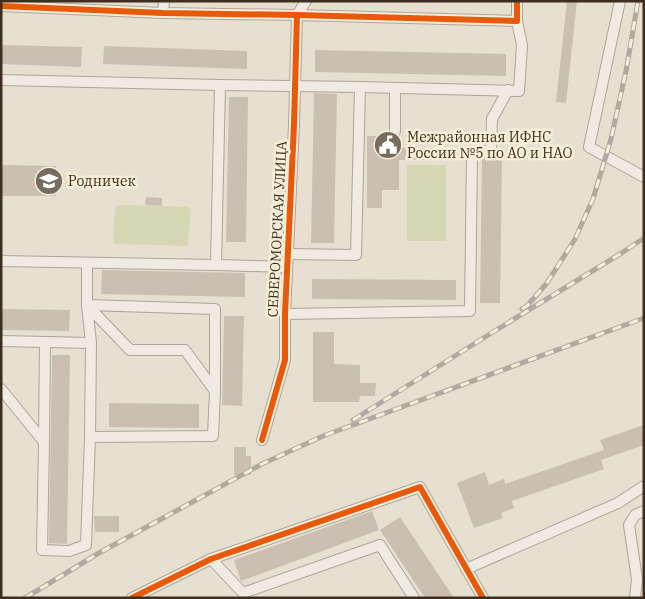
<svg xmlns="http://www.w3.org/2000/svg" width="645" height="599" viewBox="0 0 645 599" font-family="'IBM Plex Serif',serif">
<rect width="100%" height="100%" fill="#e7e0d1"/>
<g fill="#d6d7b3">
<rect x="407" y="165" width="39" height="76"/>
<path d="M118,205L188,207L191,210L188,244L185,246L116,244L113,242L115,207Z"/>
</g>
<g fill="#cbbfb2">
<path d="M567,1H577L566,103L556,102Z"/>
<path d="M1,45L82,47L81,67L1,64Z"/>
<path d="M104,46L247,51V69L103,64Z"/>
<path d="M315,50L506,54V76L315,72Z"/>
<path d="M314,93L337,94L334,243H311Z"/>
<path d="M229,97H248L246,242H226Z"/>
<path d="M367,136H391L395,138L400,136V148H433V160H399V190H382V208H367Z"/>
<path d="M486,158H502L500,303H480L482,159Z"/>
<path d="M1,165L56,166V196H1Z"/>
<path d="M146,197L162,198V206L145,205Z"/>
<path d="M102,270L245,273V297L101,294Z"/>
<path d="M312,279L456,280V300L312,299Z"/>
<path d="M1,309L70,310L69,331L1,330Z"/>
<path d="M224,316H244L242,406L222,405Z"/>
<path d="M313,332H334V364L360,365V383H376L375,396H360L359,402H313Z"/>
<path d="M52,355H70L67,544L49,543Z"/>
<path d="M109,403L199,404V428L109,427Z"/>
<path d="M644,425V445L601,460L604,469L512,501L514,508L501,513L503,518L474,528L457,483L485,472L489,485L504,479L505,484L604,450L600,440Z"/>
<path d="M234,447H246V456H251V475H234Z"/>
<path d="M372,511L379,530L241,581L234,560Z"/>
<path d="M94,516H119V532H95Z"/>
<path d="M400,517L454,598H425L380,530Z"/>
</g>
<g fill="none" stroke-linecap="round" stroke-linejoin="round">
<defs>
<g id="minor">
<path d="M620,1L589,147L644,177"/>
<path d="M1,6L163,13L297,15L517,21"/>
<path d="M163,13L164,1"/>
<path d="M297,15L306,1"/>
<path d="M1,80L220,85L360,87L519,91L522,45L517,21V1"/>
<path d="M395,88V131"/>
<path d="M288,254L356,255L360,87"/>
<path d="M1,261L216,265L287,267"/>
<path d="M87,263V305L91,343L90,437L213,436L215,391V309L87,305L130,350H185L215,391"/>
<path d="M216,265L220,85"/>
<path d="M285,314L470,311L472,155L491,149L492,119L508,90"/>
<path d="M1,341L91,343"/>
<path d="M1,389L44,442L42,550L69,551L86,545L90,437"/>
<path d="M262,440L285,360V314L294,125L297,15"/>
<path d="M44,442L45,342"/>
<path d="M211,559L243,593L380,545L414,598"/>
<path d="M466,569L618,503L644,486"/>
<path d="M132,598L211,559L420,487L483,598"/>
<path d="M635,598L637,579L629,525L635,515L644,511"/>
</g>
</defs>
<use href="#minor" stroke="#ada599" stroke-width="12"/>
<use href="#minor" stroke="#efebe3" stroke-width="10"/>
<defs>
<g id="rail">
<path d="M522,309L527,306L547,283L575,239L593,199L611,139L626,71L638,1"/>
<path d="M353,420L493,332L620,254L644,238"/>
<path d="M25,598L99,553L262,464L323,436L644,318"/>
</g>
</defs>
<use href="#rail" stroke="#afaaa2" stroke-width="5"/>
<use href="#rail" stroke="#f7eed8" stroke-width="3" stroke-dasharray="9" stroke-linecap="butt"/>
<defs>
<g id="cycleway">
<path d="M1,6L163,13L297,15L517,21V1"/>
<path d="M262,440L285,360V314L294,125L297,15"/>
<path d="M132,598L211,559L420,487L483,598"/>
</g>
</defs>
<use href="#cycleway" stroke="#f7eed8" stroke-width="9"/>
<use href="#cycleway" stroke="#e8590c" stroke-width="6"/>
</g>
<defs>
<symbol id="civic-disc" viewBox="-11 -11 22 22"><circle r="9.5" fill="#786c5e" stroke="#f7eed8"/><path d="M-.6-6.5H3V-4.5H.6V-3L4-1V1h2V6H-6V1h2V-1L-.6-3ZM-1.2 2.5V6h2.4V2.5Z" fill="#fff"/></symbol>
<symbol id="school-disc" viewBox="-11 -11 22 22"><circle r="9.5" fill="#786c5e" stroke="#f7eed8"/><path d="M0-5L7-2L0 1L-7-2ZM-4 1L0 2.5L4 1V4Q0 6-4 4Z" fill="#fff"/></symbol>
</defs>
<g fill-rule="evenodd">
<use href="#civic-disc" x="372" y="129" width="32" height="32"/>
<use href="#school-disc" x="33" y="165" width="32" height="32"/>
</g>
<g text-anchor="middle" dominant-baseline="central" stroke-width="5" stroke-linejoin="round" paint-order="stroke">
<g font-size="14" fill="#3d2e20" stroke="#f7eed8" text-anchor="start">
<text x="407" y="137">Межрайонная ИФНС<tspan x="407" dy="16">России №5 по АО и НАО</tspan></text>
<text x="68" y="181">Родничек</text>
</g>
<g font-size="14" fill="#3d2e20" stroke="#f7eed8">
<text transform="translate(277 229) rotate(-87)">СЕВЕРОМОРСКАЯ УЛИЦА</text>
</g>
</g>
<rect width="645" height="599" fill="none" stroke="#3d2e20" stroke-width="5"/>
</svg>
